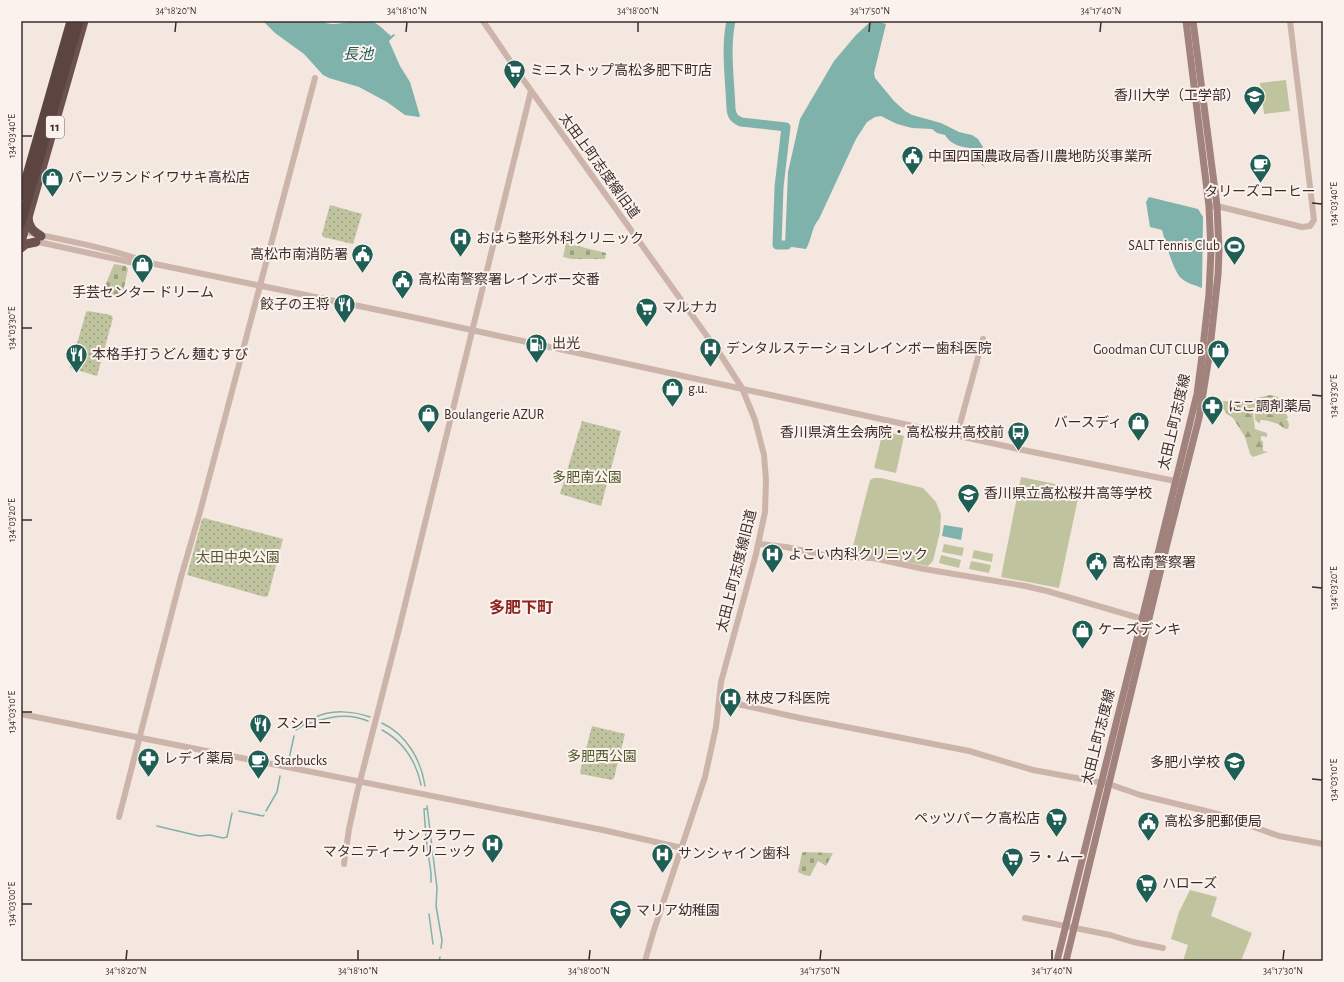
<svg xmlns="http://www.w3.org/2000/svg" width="1344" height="982" viewBox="0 0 1344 982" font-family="'Alegreya Sans','Noto Sans JP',sans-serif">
<defs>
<pattern id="green-dots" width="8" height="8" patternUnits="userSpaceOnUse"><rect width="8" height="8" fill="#bfc49f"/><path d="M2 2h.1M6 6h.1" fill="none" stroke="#9c9f82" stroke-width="1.8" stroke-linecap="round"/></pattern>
<pattern id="forest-firs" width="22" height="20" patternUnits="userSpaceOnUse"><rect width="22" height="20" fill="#bfc49f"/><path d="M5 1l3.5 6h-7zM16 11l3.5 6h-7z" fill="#9c9f82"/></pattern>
<pattern id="cemetery-stones" width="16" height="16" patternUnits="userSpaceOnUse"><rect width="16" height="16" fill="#bfc49f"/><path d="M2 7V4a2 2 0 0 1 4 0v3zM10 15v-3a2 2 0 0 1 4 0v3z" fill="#9c9f82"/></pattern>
</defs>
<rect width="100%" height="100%" fill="#f4e7e0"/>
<g fill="url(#green-dots)">
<path d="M330,205L362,214L353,244L323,237L322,234Z"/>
<path d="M88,311L111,315L113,318L97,376L70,368L86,312Z"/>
<path d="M582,421L621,431L601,506L560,494Z"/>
<path d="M204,518L283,539L268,596L265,597L187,575L202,519Z"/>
<path d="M592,726L625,734L614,778L612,780L581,774L580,772Z"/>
</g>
<path fill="url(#forest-firs)" d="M1270,395L1278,397L1281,401L1277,408L1279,413H1286L1288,418L1286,419L1288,421L1289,425L1288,429C1283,429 1283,427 1278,424C1273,422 1266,420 1261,420L1259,423L1255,420V412H1253L1255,429L1267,433V437L1261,436V440L1263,442V451L1268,452L1253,457L1250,454L1245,437L1233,418L1227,414L1222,407V401L1249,402L1257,398Z"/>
<g fill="url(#cemetery-stones)">
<path d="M566,243L606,253L605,259H572L563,257Z"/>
<path d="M114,264L126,266L128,269L122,297L102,293Z"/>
<path d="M804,852L833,853L826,866L818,861L810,876L804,875L798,872L802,853Z"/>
</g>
<g fill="#bfc49f">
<path d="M1286,80L1290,111L1264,114L1260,83Z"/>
<path d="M883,431L904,436L896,473L874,468Z"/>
<path d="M1021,477L1080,489L1059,588L1001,577Z"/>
<path d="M874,478H881L923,488L936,502L941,515L940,532L933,561L928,566L857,553L853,546L870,480Z"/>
<path d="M944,544L964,548L962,556L942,552Z"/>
<path d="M974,550L993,554L992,562L972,558Z"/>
<path d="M941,555L961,560L959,568L939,563Z"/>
<path d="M971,561L991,565L989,573L969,569Z"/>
<path d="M1190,890L1217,897L1211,916L1252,933L1241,961H1183L1188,945L1171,939L1179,912Z"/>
</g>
<g fill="#7eb2aa">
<path d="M263,21H320C338,30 357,15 373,22C380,25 385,31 391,36L394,34L395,35L389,41L400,66L410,82L420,116L419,117L405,115L387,102L359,87L329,78L323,75L304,54L275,33Z"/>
<path d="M876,21L886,24L874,73L875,78L894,101L905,111L912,115L941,123L959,132L972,135L978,139L983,147C979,155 981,161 985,168L973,155L970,148C960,147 950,144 945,135L937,133L932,129L912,128L897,124L881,116L875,117L867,122L856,139L819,219C811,228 812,239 806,249L785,246L788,172L800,119L834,61L856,35L869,23Z"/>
<path d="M1149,197L1198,209L1203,217L1202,288C1195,285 1185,283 1180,277C1173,269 1165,241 1162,230L1150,227L1146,202Z"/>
<path d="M944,525L963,528L961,540L942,536Z"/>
</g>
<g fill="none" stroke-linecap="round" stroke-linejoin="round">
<g stroke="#7eb2aa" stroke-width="1.5">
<path d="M382,723C407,735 421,760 425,786"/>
<path d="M307,724C328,717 347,712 368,721"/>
<path d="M295,726L304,725"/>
<path d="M296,730C302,726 308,721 314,718C331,709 353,711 370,717"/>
<path d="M382,730C404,742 416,761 421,785"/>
<path d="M289,759L294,736"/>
<path d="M427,806L437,888L436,906L442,940L441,948"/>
<path d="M427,809H424L426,838L431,873V882"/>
<path d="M239,811L263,816L264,815"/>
<path d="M266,811L277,792L280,776"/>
<path d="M157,826L199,836L210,835L223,838L227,837L232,813"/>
<path d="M429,914L433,944"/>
<path d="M439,961L440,957"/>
</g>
<path stroke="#7eb2aa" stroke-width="9" d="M731,21C725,48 730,81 731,109C732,116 734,119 741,122L786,127L779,187L777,245H787"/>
<g stroke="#cdb4ab" stroke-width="6">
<path d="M483,21L517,71L722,357L742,388L755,420L764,455L766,480L765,512L756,554L721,682L716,727L705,777L653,933L645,961"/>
<path d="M1209,206H1217L1302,227L1310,226L1314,220L1290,21"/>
<path d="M21,231C64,240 109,248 150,263L412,317L1023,450L1180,482"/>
<path d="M34,241L134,263H144"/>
<path d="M957,435L983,339"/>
<path d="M759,544L786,547L833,557L873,558L924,569L1025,586L1047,591L1146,620"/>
<path d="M720,700L800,718L969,751L1033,770L1109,784L1140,795L1218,814L1279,836L1323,844"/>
<path d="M21,714L603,830L682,848"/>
<path d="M119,817L181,577L200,512L315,78"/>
<path d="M344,864L349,829L357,793L398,633L531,91"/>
<path d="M1025,918L1110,935L1133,942L1163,948"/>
</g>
<g stroke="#a1827c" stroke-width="7">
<path d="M1057,961L1142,619L1197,394L1202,356L1209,294L1211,251L1209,206L1186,21"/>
<path d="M1066,961L1168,540L1199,418L1209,357L1218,275L1219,251L1217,206L1193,21"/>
</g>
<g stroke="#6c524e" stroke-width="9">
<path d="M28,218C29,228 33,231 41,236"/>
<path d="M21,242L84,21"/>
<path d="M21,248L26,244L36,242"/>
</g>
<g stroke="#5c4441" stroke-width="9">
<path d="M21,196L71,21"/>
<path d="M21,223L79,21"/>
</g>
</g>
<path fill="none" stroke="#3b2c2a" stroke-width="1.5" d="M175,32L176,22M406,32L407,22M638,32V22M869,32L870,22M1100,32L1101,22M22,136H32M1312,203L1322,204M22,328H32M1312,395L1322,396M22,520H32M1312,587L1322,588M22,712H32M1312,779L1322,780M22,904H32M126,960L127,950M358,960V950M589,960L590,950M820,960L821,950M1052,960V950M1283,960L1284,950"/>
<defs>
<symbol id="supermarket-pin" viewBox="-11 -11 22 30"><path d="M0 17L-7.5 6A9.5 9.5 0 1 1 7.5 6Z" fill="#1e5e55" stroke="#fbf2ed"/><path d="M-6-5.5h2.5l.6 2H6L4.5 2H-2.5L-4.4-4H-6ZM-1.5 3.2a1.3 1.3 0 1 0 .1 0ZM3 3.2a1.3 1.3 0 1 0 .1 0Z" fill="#fff"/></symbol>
<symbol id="university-pin" viewBox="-11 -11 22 30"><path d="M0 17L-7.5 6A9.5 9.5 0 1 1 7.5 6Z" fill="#1e5e55" stroke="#fbf2ed"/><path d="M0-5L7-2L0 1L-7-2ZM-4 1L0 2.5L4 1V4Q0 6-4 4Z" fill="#fff"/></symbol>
<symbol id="civic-pin" viewBox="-11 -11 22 30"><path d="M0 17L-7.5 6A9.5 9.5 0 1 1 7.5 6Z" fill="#1e5e55" stroke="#fbf2ed"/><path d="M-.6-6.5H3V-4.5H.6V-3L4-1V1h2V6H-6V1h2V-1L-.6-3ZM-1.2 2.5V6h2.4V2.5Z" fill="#fff"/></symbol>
<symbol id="cafe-pin" viewBox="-11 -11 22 30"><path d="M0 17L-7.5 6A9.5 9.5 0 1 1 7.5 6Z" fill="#1e5e55" stroke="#fbf2ed"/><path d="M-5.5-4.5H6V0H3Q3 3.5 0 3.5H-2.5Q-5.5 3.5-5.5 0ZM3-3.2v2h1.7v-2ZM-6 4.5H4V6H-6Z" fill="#fff"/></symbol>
<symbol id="shop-pin" viewBox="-11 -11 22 30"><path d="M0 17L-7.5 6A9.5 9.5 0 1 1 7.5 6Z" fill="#1e5e55" stroke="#fbf2ed"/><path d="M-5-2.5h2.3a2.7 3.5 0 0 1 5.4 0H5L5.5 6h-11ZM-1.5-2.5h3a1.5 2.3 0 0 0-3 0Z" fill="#fff"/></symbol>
<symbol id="hospital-pin" viewBox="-11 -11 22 30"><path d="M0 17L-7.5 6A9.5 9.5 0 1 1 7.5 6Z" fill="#1e5e55" stroke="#fbf2ed"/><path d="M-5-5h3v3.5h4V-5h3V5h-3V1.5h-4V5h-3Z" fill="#fff"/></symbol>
<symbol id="stadium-pin" viewBox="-11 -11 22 30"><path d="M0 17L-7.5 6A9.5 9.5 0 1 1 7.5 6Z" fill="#1e5e55" stroke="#fbf2ed"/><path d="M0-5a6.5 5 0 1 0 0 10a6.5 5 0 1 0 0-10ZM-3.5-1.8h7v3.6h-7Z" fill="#fff"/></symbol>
<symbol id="restaurant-pin" viewBox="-11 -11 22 30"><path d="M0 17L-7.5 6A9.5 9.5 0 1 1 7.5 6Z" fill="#1e5e55" stroke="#fbf2ed"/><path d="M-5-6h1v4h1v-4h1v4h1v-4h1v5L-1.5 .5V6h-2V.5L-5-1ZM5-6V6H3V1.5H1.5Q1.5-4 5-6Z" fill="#fff"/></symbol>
<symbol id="fuel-pin" viewBox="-11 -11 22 30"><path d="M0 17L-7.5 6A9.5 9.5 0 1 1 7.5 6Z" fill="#1e5e55" stroke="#fbf2ed"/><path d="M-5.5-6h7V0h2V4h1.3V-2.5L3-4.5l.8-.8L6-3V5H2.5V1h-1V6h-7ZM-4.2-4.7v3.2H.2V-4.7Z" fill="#fff"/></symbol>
<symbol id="pharmacy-pin" viewBox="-11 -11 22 30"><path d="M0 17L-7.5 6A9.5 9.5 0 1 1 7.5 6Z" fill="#1e5e55" stroke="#fbf2ed"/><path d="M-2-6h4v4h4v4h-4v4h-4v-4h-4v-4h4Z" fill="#fff"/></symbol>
<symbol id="bus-pin" viewBox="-11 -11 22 30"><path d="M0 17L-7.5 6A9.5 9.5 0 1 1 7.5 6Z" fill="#1e5e55" stroke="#fbf2ed"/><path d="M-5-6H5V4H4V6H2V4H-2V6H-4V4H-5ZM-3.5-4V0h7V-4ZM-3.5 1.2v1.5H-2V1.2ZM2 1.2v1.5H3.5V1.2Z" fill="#fff"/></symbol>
<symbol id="school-pin" viewBox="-11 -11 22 30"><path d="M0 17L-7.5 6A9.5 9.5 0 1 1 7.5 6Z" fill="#1e5e55" stroke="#fbf2ed"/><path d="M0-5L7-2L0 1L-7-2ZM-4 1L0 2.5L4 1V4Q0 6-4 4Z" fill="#fff"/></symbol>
</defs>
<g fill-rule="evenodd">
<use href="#supermarket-pin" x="502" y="58" width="25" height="34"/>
<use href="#university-pin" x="1242" y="84" width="25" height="34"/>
<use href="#civic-pin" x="900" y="144" width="25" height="34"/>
<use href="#cafe-pin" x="1248" y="152" width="25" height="34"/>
<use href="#shop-pin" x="40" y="166" width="25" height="34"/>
<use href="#hospital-pin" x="448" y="226" width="25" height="34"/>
<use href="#stadium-pin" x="1222" y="234" width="25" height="34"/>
<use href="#civic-pin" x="350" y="242" width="25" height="34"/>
<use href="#shop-pin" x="130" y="252" width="25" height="34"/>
<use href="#civic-pin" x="390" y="268" width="25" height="34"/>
<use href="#restaurant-pin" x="332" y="292" width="25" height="34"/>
<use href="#supermarket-pin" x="634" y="296" width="25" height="34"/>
<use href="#fuel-pin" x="524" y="332" width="25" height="34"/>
<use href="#hospital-pin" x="698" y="336" width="25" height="34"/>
<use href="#shop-pin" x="1206" y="338" width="25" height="34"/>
<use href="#restaurant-pin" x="64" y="342" width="25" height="34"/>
<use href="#shop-pin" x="660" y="376" width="25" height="34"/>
<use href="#pharmacy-pin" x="1200" y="394" width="25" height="34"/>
<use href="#shop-pin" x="416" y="402" width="25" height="34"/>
<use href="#shop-pin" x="1126" y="410" width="25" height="34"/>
<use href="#bus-pin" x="1006" y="420" width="25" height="34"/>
<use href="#school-pin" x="956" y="482" width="25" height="34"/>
<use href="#hospital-pin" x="760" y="542" width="25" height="34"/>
<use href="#civic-pin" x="1084" y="550" width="25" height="34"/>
<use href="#shop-pin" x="1070" y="618" width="25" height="34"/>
<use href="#hospital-pin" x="718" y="686" width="25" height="34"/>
<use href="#restaurant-pin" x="248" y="712" width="25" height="34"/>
<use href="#pharmacy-pin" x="136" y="746" width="25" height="34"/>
<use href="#cafe-pin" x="246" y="748" width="25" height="34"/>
<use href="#school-pin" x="1222" y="750" width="25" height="34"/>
<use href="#supermarket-pin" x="1044" y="806" width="25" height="34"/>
<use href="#civic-pin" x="1136" y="810" width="25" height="34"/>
<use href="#hospital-pin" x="480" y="832" width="25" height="34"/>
<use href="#hospital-pin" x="650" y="842" width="25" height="34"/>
<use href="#supermarket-pin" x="1000" y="846" width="25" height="34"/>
<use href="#supermarket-pin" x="1134" y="872" width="25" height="34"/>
<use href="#school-pin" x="608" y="898" width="25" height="34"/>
</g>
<g text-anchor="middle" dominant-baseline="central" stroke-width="4" stroke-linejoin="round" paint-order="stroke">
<rect fill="#fbf2ed" stroke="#756764" stroke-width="1" x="46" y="116" width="18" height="22" rx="3"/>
<g font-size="13" font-weight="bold" fill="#3b2c2a">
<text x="55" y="127">11</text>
</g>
<g font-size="14" fill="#3b2c2a" stroke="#fbf2ed" text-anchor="start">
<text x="530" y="71">ミニストップ高松多肥下町店</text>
<text x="1240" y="96" text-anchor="end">香川大学（工学部）</text>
<text x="928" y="157">中国四国農政局香川農地防災事業所</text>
<text x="68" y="178">パーツランドイワサキ高松店</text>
<text x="1260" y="192" text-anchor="middle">タリーズコーヒー</text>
<text x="476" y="239">おはら整形外科クリニック</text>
<text x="1220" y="246" text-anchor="end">SALT Tennis Club</text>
<text x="348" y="255" text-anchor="end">高松市南消防署</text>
<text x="418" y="280">高松南警察署レインボー交番</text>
<text x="143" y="293" text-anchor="middle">手芸センター ドリーム</text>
<text x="330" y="305" text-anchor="end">餃子の王将</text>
<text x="662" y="308">マルナカ</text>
<text x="552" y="344">出光</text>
<text x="726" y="349">デンタルステーションレインボー歯科医院</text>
<text x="1204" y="350" text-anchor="end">Goodman CUT CLUB</text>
<text x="92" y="355">本格手打うどん 麺むすび</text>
<text x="688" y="389">g.u.</text>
<text x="1228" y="407">にこ調剤薬局</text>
<text x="444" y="415">Boulangerie AZUR</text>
<text x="1122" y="423" text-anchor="end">バースディ</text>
<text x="1004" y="433" text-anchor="end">香川県済生会病院・高松桜井高校前</text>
<text x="984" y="494">香川県立高松桜井高等学校</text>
<text x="788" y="555">よこい内科クリニック</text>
<text x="1112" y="563">高松南警察署</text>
<text x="1098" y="630">ケーズデンキ</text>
<text x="746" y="699">林皮フ科医院</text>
<text x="276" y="724">スシロー</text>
<text x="164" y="759">レデイ薬局</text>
<text x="274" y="761">Starbucks</text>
<text x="1220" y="763" text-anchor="end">多肥小学校</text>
<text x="1040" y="819" text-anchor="end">ペッツパーク高松店</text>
<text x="1164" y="822">高松多肥郵便局</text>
<text x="476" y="836" text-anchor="end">サンフラワー<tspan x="476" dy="16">マタニティークリニック</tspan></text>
<text x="678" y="854">サンシャイン歯科</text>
<text x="1028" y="858">ラ・ムー</text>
<text x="1162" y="884">ハローズ</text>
<text x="636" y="911">マリア幼稚園</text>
</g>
<g font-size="14" fill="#3b2c2a" stroke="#fbf2ed">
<text transform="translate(599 166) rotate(54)">太田上町志度線旧道</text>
<text transform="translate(1175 422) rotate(-77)">太田上町志度線</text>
<text transform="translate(737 571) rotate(-76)">太田上町志度線旧道</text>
<text transform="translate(1099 737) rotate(-76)">太田上町志度線</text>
</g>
<g font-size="14" fill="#525a2d" stroke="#fbf2ed">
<text x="587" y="478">多肥南公園</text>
<text x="238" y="558">太田中央公園</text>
<text x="602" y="757">多肥西公園</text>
</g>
<g font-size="15" font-style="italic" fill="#1e5e55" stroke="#fbf2ed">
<text x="358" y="54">長池</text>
</g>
<g font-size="16" font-weight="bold" fill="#8c2521" stroke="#fbf2ed">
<text x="521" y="608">多肥下町</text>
</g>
</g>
<rect width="1344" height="982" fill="none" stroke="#fbf2ed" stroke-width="44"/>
<rect x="22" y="22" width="1300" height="938" fill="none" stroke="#3b2c2a" stroke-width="1.5"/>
<g font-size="10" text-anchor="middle" fill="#3b2c2a">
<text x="176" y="14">34°18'20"N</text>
<text x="407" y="14">34°18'10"N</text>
<text x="638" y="14">34°18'00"N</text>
<text x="870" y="14">34°17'50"N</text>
<text x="1101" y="14">34°17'40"N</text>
<text transform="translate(11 136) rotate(-90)" y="4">134°03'40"E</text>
<text transform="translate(1333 204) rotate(-90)" y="4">134°03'40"E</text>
<text transform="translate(11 328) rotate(-90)" y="4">134°03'30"E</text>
<text transform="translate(1333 396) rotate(-90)" y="4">134°03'30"E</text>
<text transform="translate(11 520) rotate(-90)" y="4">134°03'20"E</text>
<text transform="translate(1333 588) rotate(-90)" y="4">134°03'20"E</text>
<text transform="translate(11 712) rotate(-90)" y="4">134°03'10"E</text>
<text transform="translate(1333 780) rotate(-90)" y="4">134°03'10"E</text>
<text transform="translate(11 904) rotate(-90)" y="4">134°03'00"E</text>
<text x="126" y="974">34°18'20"N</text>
<text x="358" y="974">34°18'10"N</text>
<text x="589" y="974">34°18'00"N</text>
<text x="820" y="974">34°17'50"N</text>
<text x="1052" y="974">34°17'40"N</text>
<text x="1283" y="974">34°17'30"N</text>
</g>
</svg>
